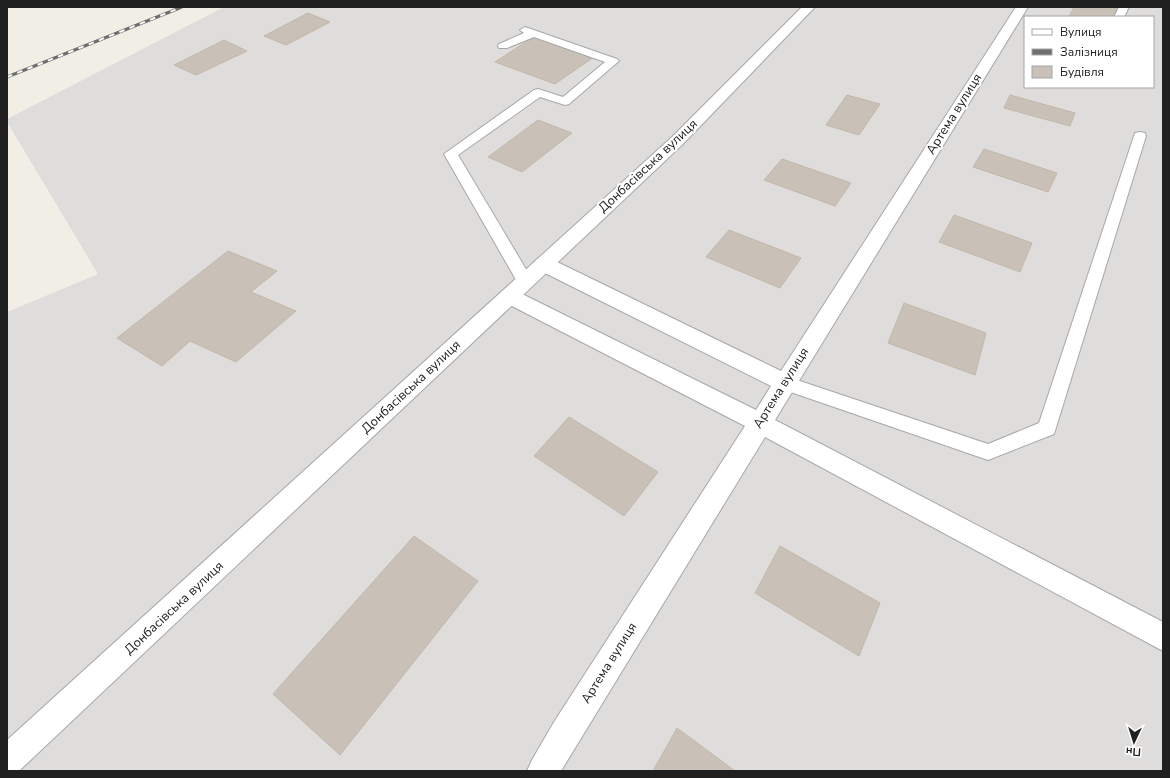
<svg xmlns="http://www.w3.org/2000/svg" width="1170" height="778" viewBox="0 0 1170 778" font-family="'Nunito Sans',sans-serif">
<rect width="100%" height="100%" fill="#f1eee5"/>
<path fill="#dedddc" fill-rule="evenodd" d="M224,7H1163V771H7V312L98,274L7,122V119ZM1025,17H1153V87H1025Z"/>
<g fill="#c9c1b8" stroke="#c3b6a7">
<path d="M1074,7H1118L1113,17H1069Z"/>
<path d="M308,13L330,22L286,45L264,36Z"/>
<path d="M535,36L594,57L555,84L495,62Z"/>
<path d="M224,40L247,51L196,75L174,65Z"/>
<path d="M847,95L880,104L859,135L826,125Z"/>
<path d="M1010,95L1075,113L1070,126L1004,108Z"/>
<path d="M538,120L572,133L522,172L488,157Z"/>
<path d="M984,149L1057,173L1048,192L973,167Z"/>
<path d="M782,159L851,183L835,206L764,180Z"/>
<path d="M954,215L1032,243L1020,272L939,242Z"/>
<path d="M729,230L801,258L780,288L706,257Z"/>
<path d="M228,251L277,271L251,292L296,311L236,362L190,341L162,366L117,338Z"/>
<path d="M904,303L986,333L975,375L888,343Z"/>
<path d="M569,417L658,472L624,516L534,456Z"/>
<path d="M414,536L478,581L340,755L273,694Z"/>
<path d="M780,546L880,603L859,656L755,593Z"/>
<path d="M677,728L735,771H653Z"/>
</g>
<g fill="none" stroke-linecap="round" stroke-linejoin="round">
<defs>
<g id="service">
<path d="M1119,7H1129L1124,17H1114Z"/>
<path d="M525,27L617,59L619,61L569,104L565,105L540,97L458,155L533,281L531,285L525,287L519,285L444,154L534,90L538,89L563,97L605,62L534,37L507,48H499L498,46L499,44L524,33L520,30Z"/>
<path d="M1140,132L1145,133L1146,136L1054,434L988,460L779,388L776,383L779,378L785,376L988,444L1039,423L1134,136L1135,133Z"/>
</g>
<path id="minor" d="M1016,7H1028L775,420L1163,622V651L765,437L561,771H527L532,760L554,722L745,426L502,301L499,296L502,291L509,289L516,291L756,410L771,386L537,269L535,264L537,259L544,258L551,259L781,371Z"/>
<path id="tertiary" d="M802,7H815L684,143L19,771H7V740L672,137Z"/>
</defs>
<use href="#service" stroke="#a7a7a7" stroke-width="2"/>
<use href="#minor" stroke="#a7a7a7" stroke-width="2"/>
<use href="#tertiary" stroke="#a7a7a7" stroke-width="2"/>
<use href="#service" fill="#fff" fill-rule="evenodd"/>
<use href="#minor" fill="#fff" fill-rule="evenodd"/>
<use href="#tertiary" fill="#fff" fill-rule="evenodd"/>
<defs>
<path id="rail" d="M7,77L182,7"/>
</defs>
<use href="#rail" stroke="#6e6e6e" stroke-width="3"/>
<use href="#rail" stroke="#fff" stroke-width="2" stroke-dasharray="5.5" stroke-linecap="butt"/>
</g>
<g text-anchor="middle" dominant-baseline="central" stroke-width="4" stroke-linejoin="round" paint-order="stroke">
<g font-size="13" fill="#202020" stroke="#fff">
<text transform="translate(954 114) rotate(-58)">Артема вулиця</text>
<text transform="translate(648 166) rotate(-43)">Донбасівська вулиця</text>
<text transform="translate(411 387) rotate(-43)">Донбасівська вулиця</text>
<text transform="translate(781 388) rotate(-58)">Артема вулиця</text>
<text transform="translate(174 608) rotate(-43)">Донбасівська вулиця</text>
<text transform="translate(609 663) rotate(-58)">Артема вулиця</text>
</g>
</g>
<rect width="1170" height="778" fill="none" stroke="#202020" stroke-width="16"/>
<rect x="1024" y="16" width="130" height="72" fill="#ffffff" stroke="#a6a6a6"/>
<rect x="1032" y="29" width="20" height="6" fill="#ffffff" stroke="#a6a6a6"/>
<text x="1060" y="36" font-size="12" fill="#202020">Вулиця</text>
<rect x="1032" y="49" width="20" height="6" fill="#6e6e6e" stroke="#a6a6a6"/>
<text x="1060" y="56" font-size="12" fill="#202020">Залізниця</text>
<rect x="1032" y="66" width="20" height="12" fill="#c9c1b8" stroke="#a6a6a6"/>
<text x="1060" y="76" font-size="12" fill="#202020">Будівля</text>
<g transform="translate(1134 742) rotate(184)" stroke="#ffffff" stroke-width="3" paint-order="stroke">
<path d="M0-3L7 15L0 10L-7 15Z" fill="#202020"/>
<text y="-6" font-size="11" font-weight="bold" text-anchor="middle" fill="#202020">Пн</text>
</g>
</svg>
